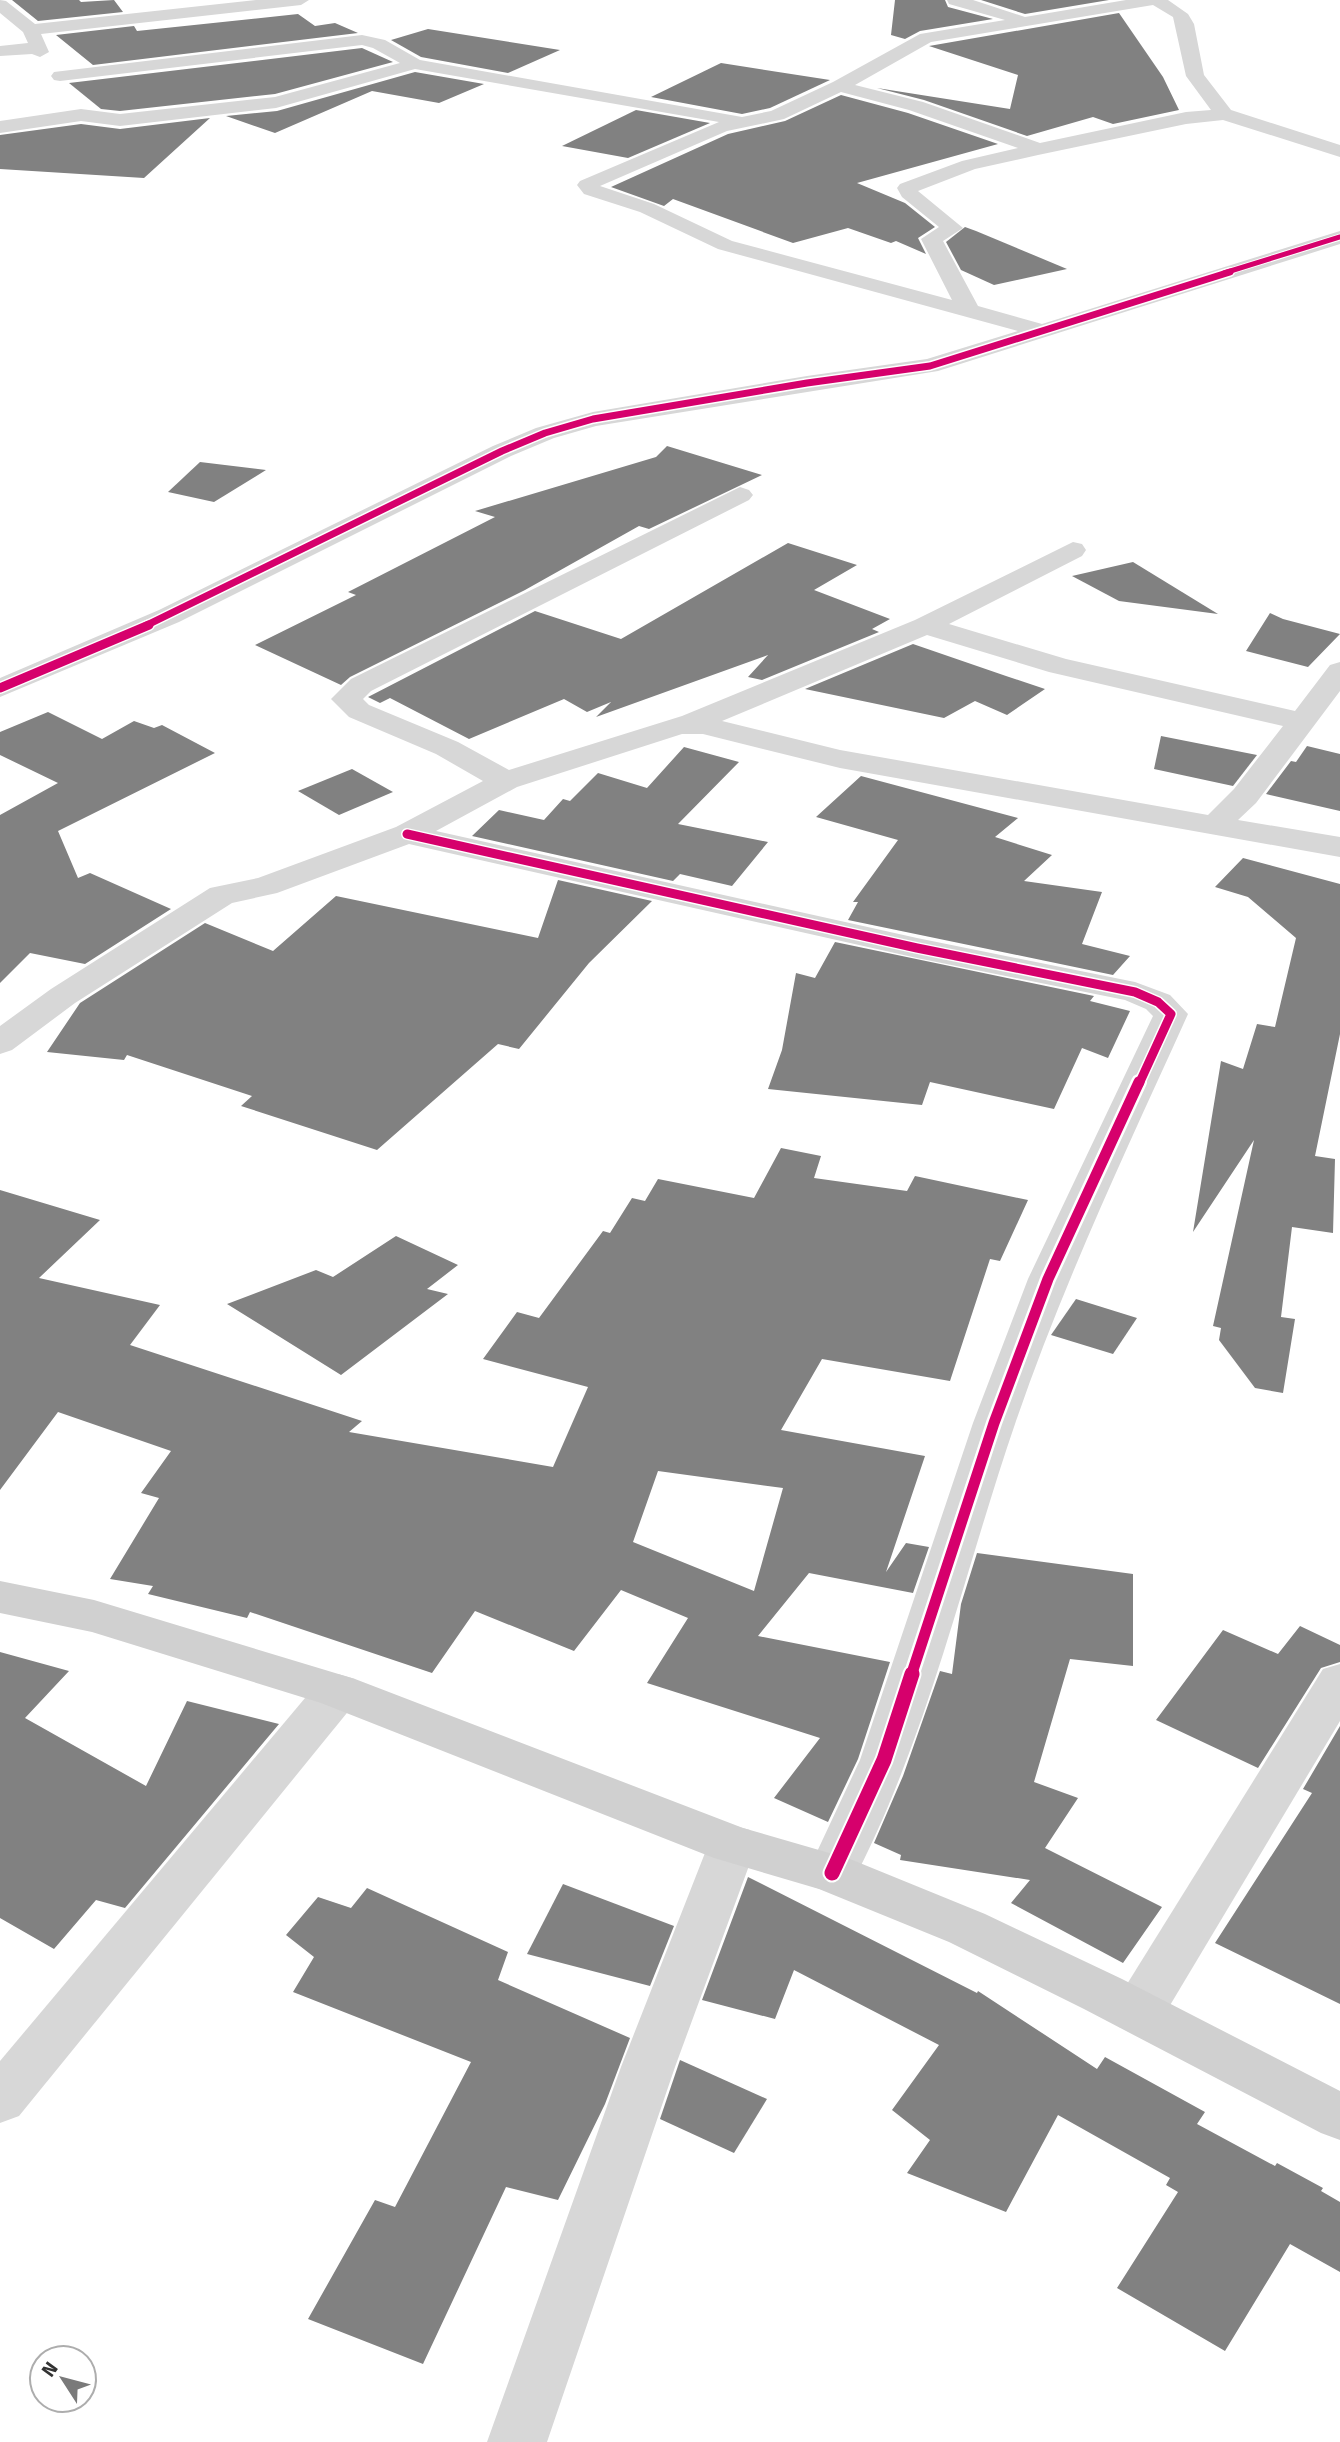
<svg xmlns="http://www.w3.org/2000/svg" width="1340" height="2442" viewBox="0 0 1340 2442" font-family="'Fira Sans',sans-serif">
<rect width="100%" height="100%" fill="#fff"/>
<g fill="#818181" fill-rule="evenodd">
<path d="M12,0H79L81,2L114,0L123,12L38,21Z"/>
<path d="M895,0H945L948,7L993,19L920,31L905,39L891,35Z"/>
<path d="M981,0H1109L1025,14Z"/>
<path d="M1119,13L1163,77L1179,110L1113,124L1093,117L1027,136L924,100L877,88L1010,109L1018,75L929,46Z"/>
<path d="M298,14L315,26L335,23L358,33L93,65L56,35L134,26L137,31Z"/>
<path d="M428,29L560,50L508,73L421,57L391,40Z"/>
<path d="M362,48L393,62L275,94L120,111L101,109L69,83Z"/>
<path d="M721,63L830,80L770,108L742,114L651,97Z"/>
<path d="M415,72L484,84L439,103L372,91L275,133L226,116L277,111Z"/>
<path d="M841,95L908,113L998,144L857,183L905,203L935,227L918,238L926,254L896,241L891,243L848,228L793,243L673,199L664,206L611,187L728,134L785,121Z"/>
<path d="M636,110L710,123L628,158L562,146Z"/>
<path d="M210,118L144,178L0,169V135L81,124L120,129Z"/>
<path d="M965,227L976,231L1067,269L994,285L961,270L946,242Z"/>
<path d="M667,446L762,475L649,529L639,526L525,590L350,677L341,685L255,645L356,595L348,592L495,517L475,511L656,457Z"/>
<path d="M200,462L266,470L214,502L168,492Z"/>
<path d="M788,543L857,565L814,590L890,619L872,629L879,632L762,680L748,677L768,655L596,717L611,702L587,712L564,699L469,739L390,698L380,703L368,697L535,611L621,639Z"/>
<path d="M1133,562L1218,614L1119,601L1072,576Z"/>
<path d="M1270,613L1283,619L1340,634L1308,667L1246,651Z"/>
<path d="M913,644L1006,676L1045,689L1007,715L975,701L944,718L805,689Z"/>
<path d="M48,712L102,739L134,721L154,728L162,725L215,753L58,831L78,878L90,873L171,909L85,964L30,953L0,983V815L58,783L0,755V732Z"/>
<path d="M1161,736L1257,755L1233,786L1154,769Z"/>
<path d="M1307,746L1340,754V811L1266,794L1291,761L1296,762Z"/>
<path d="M684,747L739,762L678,824L768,842L732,886L680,874L673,881L472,836L499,810L544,820L563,799L570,801L598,773L647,788Z"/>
<path d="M352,769L393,792L339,815L298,791Z"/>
<path d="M861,776L1018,818L995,837L1052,855L1024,881L1102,892L1082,944L1130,956L1113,975L848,920L858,902H853L898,840L816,817Z"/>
<path d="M1243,858L1340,884V1034L1315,1156L1335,1159L1333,1233L1292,1227L1281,1317L1295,1319L1283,1393L1255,1388L1219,1340L1221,1328L1213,1326L1254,1140L1193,1232L1221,1061L1243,1069L1257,1024L1275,1027L1296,938L1248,897L1215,887Z"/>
<path d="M558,880L652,901L589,963L519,1049L498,1044L377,1150L241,1106L252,1096L127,1055L124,1060L47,1052L80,1003L205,923L273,951L336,896L538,938Z"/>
<path d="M835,942L1094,996L1090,1001L1130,1011L1108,1058L1082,1048L1054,1109L930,1082L922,1105L768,1089L782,1050L796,973L815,978Z"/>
<path d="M781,1148L821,1156L814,1178L907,1191L915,1176L1028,1200L1000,1261L990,1259L950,1381L822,1359L781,1430L925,1456L886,1572L906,1543L929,1547L913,1593L809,1573L758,1636L890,1662L858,1759L828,1822L774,1798L820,1738L647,1683L688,1618L621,1590L574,1651L475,1611L432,1673L250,1612L247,1618L148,1594L153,1586L110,1579L159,1498L141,1493L171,1451L58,1412L0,1490V1190L100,1220L39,1278L160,1305L130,1345L362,1421L349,1432L553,1467L588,1387L483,1359L517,1312L539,1318L603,1231L610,1233L632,1198L645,1201L658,1179L754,1198ZM658,1471L783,1488L754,1591L633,1542Z"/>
<path d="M396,1236L458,1265L427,1289L448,1294L341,1375L227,1304L316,1270L333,1277Z"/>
<path d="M1076,1299L1137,1318L1113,1354L1051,1335Z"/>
<path d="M977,1553L1133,1574V1666L1070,1659L1034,1782L1078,1798L1045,1848L1162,1907L1123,1963L1011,1903L1030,1880L900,1860L901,1855L874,1843L903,1776L940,1671L952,1674L961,1604Z"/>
<path d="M1300,1626L1340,1645V1662L1321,1668L1258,1768L1156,1720L1223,1630L1278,1654Z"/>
<path d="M0,1652L69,1671L25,1718L146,1786L187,1701L279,1724L125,1908L96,1900L54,1949L0,1918Z"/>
<path d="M1340,1726V2004L1215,1943L1312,1793L1303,1789Z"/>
<path d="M748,1877L977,1993L978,1991L1097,2069L1105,2057L1205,2112L1197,2124L1275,2166L1277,2163L1323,2188L1321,2191L1340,2202V2272L1290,2244L1225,2351L1117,2288L1178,2192L1166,2185L1170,2178L1058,2115L1006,2212L907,2173L930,2140L892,2110L939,2045L794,1970L775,2019L702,2000Z"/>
<path d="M563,1884L674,1926L650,1986L527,1954Z"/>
<path d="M367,1888L508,1952L498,1980L630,2038L605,2104L558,2200L506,2187L423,2364L308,2319L375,2200L395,2207L471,2062L293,1992L314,1957L286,1935L318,1897L351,1908Z"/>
<path d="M680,2060L767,2099L734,2153L660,2119Z"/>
</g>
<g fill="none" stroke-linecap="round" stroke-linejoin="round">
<g fill="#d7d7d7" fill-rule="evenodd">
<path d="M0,0L6,1L35,24L256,0H309L301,5L41,34L49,52L40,57L32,54L0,56V46L28,43L23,32L0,13Z"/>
<path d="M947,0H973L1025,17L1126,0H1168L1188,14L1194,24L1204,75L1231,110L1340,145V157L1223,120L1186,124L1038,155L975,169L918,191L963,228L943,241L978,306L1042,324L1340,231V244L938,371L596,426L554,438L511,456L179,622L0,697V678L159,610L493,446L536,428L593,412L807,376L927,359L1018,331L718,249L640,212L584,194L577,185L580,181L719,122L415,69L276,108L120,126L81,121L0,133V121L81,109L120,114L275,97L400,63L373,48L362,45L60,81L54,80L51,76L54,72L362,35L385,40L420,60L742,117L771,111L833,82L920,34L1005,20L949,4ZM1153,5L1173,17L1186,76L1211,110L1186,112L1040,143L923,102L855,85L931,42ZM841,92L909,110L1018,148L962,161L900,184L897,188L902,197L939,227L921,239L952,300L732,241L654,204L600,186L727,131L784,119Z"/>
<path d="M740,487L749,490L753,495L749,500L371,691L363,699L369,705L458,742L509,770L682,716L915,620L1073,542L1082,544L1086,550L1082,556L949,624L1066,659L1295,711L1330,665L1340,662V691L1256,803L1238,820L1340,837V857L840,768L703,734H682L517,787L436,831L917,938L1135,982L1170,995L1188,1014C1127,1149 1063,1283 1015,1424C962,1579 927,1741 850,1887L832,1893L814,1887L807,1873L860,1760L973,1423L1028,1279L1153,1016L1146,1009L1125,1000L917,958L409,844L277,893L232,903L75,1003L12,1050L0,1054V1026L51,989L210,888L258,878L396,827L483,781L436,754L349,717L331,699L351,679ZM927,635L1049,672L1283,726L1234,789L1208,815L840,750L722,721Z"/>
<path d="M1340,1664V1721L1157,2027L1138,2034L1119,2027L1112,2012L1119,1997L1323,1669Z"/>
<path d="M338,1674L355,1679L361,1691L355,1703L19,2116L0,2123V2061L321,1679Z"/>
<path d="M732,1825L750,1830L757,1844L675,2067L547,2442H487L621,2067L714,1830Z"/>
</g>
<path fill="#d0d0d0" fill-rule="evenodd" d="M0,1581L94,1600L355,1679L743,1828L850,1859L985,1914L1122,1979L1340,2091V2140L1321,2133L1084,2009L949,1942L819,1889L714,1858L321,1703L92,1632L0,1613Z"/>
<defs>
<path id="cycleway-far4" d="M1224,273L1340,237"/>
<path id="cycleway-far3" d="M145,626L502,451L545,433L593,419L807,383L930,366L1230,272"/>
<g id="cycleway-far2">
<path d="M0,688L149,625"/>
<path d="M407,834L917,948L1135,992L1158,1002L1171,1014L1139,1084"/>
</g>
<path id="cycleway-far1" d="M911,1676L994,1423L1048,1279L1139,1082"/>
<path id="cycleway" d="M832,1873L884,1760L912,1674"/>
</defs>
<use href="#cycleway-far4" stroke="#fff" stroke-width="7"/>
<use href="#cycleway-far3" stroke="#fff" stroke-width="10"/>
<use href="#cycleway-far2" stroke="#fff" stroke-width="12"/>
<use href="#cycleway-far1" stroke="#fff" stroke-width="16"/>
<use href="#cycleway" stroke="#fff" stroke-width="19"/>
<use href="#cycleway-far4" stroke="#d6006c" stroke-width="5"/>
<use href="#cycleway-far3" stroke="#d6006c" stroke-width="7"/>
<use href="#cycleway-far2" stroke="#d6006c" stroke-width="9"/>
<use href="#cycleway-far1" stroke="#d6006c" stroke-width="11"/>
<use href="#cycleway" stroke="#d6006c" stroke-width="15"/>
</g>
<g transform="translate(63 2379) rotate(306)"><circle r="33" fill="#ffffff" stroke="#adadad" stroke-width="2"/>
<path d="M0-5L12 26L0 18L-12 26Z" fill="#7a7a7a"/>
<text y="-10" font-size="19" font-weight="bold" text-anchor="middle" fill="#333333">N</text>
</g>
</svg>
